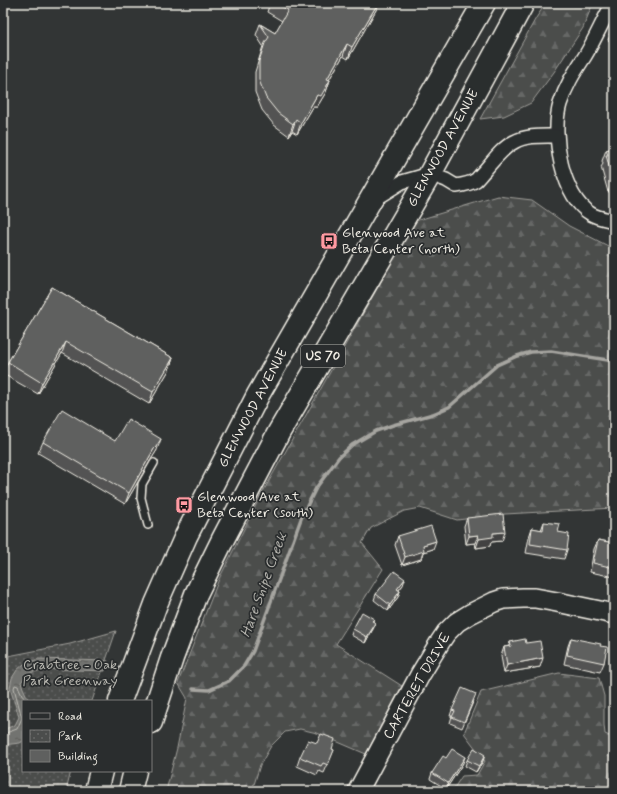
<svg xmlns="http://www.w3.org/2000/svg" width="617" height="794" viewBox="0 0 617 794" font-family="Mynerve,sans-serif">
<defs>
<pattern id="forest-firs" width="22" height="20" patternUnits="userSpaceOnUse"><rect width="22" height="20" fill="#4b4d4c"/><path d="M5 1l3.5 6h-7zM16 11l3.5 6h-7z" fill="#666766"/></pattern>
<pattern id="park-dots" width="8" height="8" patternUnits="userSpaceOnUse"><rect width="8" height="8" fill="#4b4d4c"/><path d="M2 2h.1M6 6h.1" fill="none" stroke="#666766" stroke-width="1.8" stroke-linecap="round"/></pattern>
<pattern id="water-ripples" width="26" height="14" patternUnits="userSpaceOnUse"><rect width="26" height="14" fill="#727370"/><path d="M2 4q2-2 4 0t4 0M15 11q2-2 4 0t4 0" fill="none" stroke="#5e5e5b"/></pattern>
</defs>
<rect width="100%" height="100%" fill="#323535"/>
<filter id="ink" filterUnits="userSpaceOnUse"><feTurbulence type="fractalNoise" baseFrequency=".025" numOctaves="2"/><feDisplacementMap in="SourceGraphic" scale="8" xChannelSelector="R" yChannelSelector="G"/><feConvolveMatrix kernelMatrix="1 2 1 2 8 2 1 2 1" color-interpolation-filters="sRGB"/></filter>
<g filter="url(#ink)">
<g fill="url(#forest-firs)" stroke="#a09f9a">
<path d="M546,3H593L583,28L554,72L531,103L504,116L480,119L536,18Z"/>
<path d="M498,196L532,200L569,226L614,249V508L505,514L457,520L420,508L404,511L371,528L362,543L383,569L336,644L402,686L366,754L317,733L300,729L285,732L271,746L260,765L252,791H166L177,748L187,698L178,683L219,579L260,497L415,221Z"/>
<path d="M559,673L599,678L604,696V725L605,734L614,738V791H452L462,776L477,775L485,761L464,733L481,692Z"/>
</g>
<path fill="url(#park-dots)" stroke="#a09f9a" d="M116,631L92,701H23V771H71L66,791H3V657L70,644Z"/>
<path fill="url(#water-ripples)" stroke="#a6a5a0" d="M38,659L108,661L105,671L47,669L33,672L26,676L21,682L23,688L29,701H23V741L20,743L3,745V728L5,729L15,725L19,717L10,688L12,678L17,670L24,664Z"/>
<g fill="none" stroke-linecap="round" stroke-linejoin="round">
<path stroke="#c0bfb8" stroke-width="1" d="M3,732L6,733L17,729L22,718L14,688L15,685L18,686L25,701"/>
<path stroke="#a6a5a0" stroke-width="3.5" d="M193,689L209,690L229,681L244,666L253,651L302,516L316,488L339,457L352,445L376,431L393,425L433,414L449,407L497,365L517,356L531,352L551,351L614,361"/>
<defs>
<path id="lane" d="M148,525L141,498L142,484L154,463"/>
<g id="street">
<path d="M614,4L609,10C601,25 594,41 585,56C574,73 566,85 560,104C551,134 562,197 591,214C598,218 606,219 614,221"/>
<path d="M373,200L402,182L430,174L446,180L456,186C463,185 470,184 476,180C479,177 482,173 485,170C493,161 502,148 514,142C526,135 542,136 556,136"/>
</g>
<path id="secondary" d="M358,791L420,675L440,642L446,633L457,622L470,614L494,602L503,599L523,598H535L557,602L614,614"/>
<g id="highway">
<path d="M120,701L156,604L186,536L258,395L484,3"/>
<path d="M151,722L172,658L196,594L223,539L279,432L430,174L523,3"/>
<path d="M96,791L101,771"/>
<path d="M130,791L135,771"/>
</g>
</defs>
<use href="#lane" stroke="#f4f1e8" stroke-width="10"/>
<use href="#street" stroke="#f4f1e8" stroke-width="16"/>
<use href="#secondary" stroke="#f4f1e8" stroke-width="22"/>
<use href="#highway" stroke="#f4f1e8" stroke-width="25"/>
<use href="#lane" stroke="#2a2d2e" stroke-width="7"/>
<use href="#street" stroke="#2a2d2e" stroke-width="13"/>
<use href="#secondary" stroke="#2a2d2e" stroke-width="19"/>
<use href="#highway" stroke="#2a2d2e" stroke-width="22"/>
</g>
<g fill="#525352" stroke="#f4f1e8">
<path d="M270,3H380L348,59L343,56L329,80H330L326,92L317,107H313L297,134L292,131L289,136L274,125L262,110L255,92V72L263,46L256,35L260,24L275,33L282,21L267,12Z"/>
<path d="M614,22V43L608,40L610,35H609Z"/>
<path d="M614,146V196L612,197L610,191L608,192L601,167L603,164L602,161L606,150L612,148Z"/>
<path d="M52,287L173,358L169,370L149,404L62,353L38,394L3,374L8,362Z"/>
<path d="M115,441L157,450L152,458L150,461L125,504L38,453L43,442Z"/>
<path d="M467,518L502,541L491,542L490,546L476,548L475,543L466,544L464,526Z"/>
<path d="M544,522L558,532L567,550L564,559L526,553L529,537L532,528L541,530Z"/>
<path d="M398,536L433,549L423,552L421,559L402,565L395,545Z"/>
<path d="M598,540L614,543V577L590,572L594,549Z"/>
<path d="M403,585L399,590L400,591L398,597L388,611L374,600L376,594Z"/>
<path d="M374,619L373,621L376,623L373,629L365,643L351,635L353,629Z"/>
<path d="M571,638L600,646L604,663L600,672L564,664L568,646Z"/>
<path d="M510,642L526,643L540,667L504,673L501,656L504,647L509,646Z"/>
<path d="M474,700L462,728L450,723L452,716H450L452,710Z"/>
<path d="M332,749L334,750L324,773L319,771L317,775L297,766L300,757Z"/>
<path d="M446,758L463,763L446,789L430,779L432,773Z"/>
<path d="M467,760L483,761L476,772L465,766Z"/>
</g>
<g fill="#424342" stroke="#f4f1e8">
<path d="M378,3H380L348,59L352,47Z"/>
<path d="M347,44L343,56L323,90L327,79Z"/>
<path d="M330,80L326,92L317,107H313L297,134L301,123L317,95Z"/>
<path d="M296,119L292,131L289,136L293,124Z"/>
<path d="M614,180L610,191L608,192L613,181Z"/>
<path d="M614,190V196L612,197Z"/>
<path d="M66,342L62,353L38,394L42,383Z"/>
<path d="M173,358L169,370L149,404L153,392Z"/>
<path d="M161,439L157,450L152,458L150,461L125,504L129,493L154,449Z"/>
<path d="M505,532L502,541L491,542L490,546L476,548L479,539L493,533Z"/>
<path d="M478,535L475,543L466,544L469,536Z"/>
<path d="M436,541L433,549L423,552L421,559L402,565L405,557L423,545Z"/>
<path d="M405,579L403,585L395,594L397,589Z"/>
<path d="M400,591L398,597L388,611L390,605Z"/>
<path d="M376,623L373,629L365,643L367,637Z"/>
<path d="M543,658L540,667L504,673L507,665Z"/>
<path d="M485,755L483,761L476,772L479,766Z"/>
<path d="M465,757L463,763L446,789L448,783Z"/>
</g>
<g fill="#5f605f" stroke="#f4f1e8">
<path d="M275,3H378L352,47L347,44L327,79L330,80L321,96L317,95L301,123L296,119L293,124L278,113L266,98L259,80V61L265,43L269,37L260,24L275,33L288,10Z"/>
<path d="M614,146V180L613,181L606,155H608L606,150L613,148V147Z"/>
<path d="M52,287L173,358L153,392L66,342L42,383L8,362Z"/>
<path d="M62,409L115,441L128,419L161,439L156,447L154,449L129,493L43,442Z"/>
<path d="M503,514L505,532L493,533V537L479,539L478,535L469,536L467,518Z"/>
<path d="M544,522L560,524L558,532L569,534L567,550L530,544L532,528L543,530Z"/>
<path d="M431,526L436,541L423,545L424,551L405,557L398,536Z"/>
<path d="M598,540L614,543V568L593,563Z"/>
<path d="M394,571L405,579L397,589L400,591L390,605L376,594Z"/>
<path d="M362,612L374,619L372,621L376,623L367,637L353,629Z"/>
<path d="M571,638L601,644L600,646L607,647L604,663L567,655Z"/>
<path d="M525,639L526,643L540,641L543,658L507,665L504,647L511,646L510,642Z"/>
<path d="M462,688L476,694L464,722L452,717L455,711L452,710Z"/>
<path d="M321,734L335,739L332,749L334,750L328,765L323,763L321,766L300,757L308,740L317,743Z"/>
<path d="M474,748L485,755L479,766L467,760Z"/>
<path d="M452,749L465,757L448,783L432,773L443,756L446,758Z"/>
<path d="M404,789L409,791H403Z"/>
</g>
</g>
<defs>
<symbol id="bus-square" viewBox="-11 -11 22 22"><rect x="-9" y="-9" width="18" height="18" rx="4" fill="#ff9aa2" stroke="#2a2d2e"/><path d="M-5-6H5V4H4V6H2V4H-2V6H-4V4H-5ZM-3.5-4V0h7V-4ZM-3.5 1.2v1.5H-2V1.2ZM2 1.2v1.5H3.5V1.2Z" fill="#111"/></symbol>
</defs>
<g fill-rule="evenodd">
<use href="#bus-square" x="319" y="231" width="20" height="20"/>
<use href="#bus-square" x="174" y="495" width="20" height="20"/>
</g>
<g text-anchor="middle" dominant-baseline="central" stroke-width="3.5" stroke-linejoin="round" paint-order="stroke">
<rect fill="#2a2d2e" stroke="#b7b6b0" stroke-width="1" x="301" y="345" width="44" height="22" rx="3"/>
<g font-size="13" font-weight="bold" fill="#f4f1e8">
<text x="323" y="356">US 70</text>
</g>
<g font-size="14" fill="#f4f1e8" stroke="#2a2d2e">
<text transform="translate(443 148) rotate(-61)">GLENWOOD AVENUE</text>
<text transform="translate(253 408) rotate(-62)">GLENWOOD AVENUE</text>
<text transform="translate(417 686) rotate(-60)">CARTERET DRIVE</text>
</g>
<g font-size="14" fill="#f4f1e8" stroke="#2a2d2e" text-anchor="start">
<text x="342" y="233">Glenwood Ave at<tspan x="342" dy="16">Beta Center (north)</tspan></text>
<text x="197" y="497">Glenwood Ave at<tspan x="197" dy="16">Beta Center (south)</tspan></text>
</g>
<g font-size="14" fill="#b9b8b1" stroke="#2a2d2e">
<text x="70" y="665">Crabtree - Oak<tspan x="70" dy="16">Park Greenway</tspan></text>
</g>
<g font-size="15" font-style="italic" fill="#b3b2ac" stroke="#2a2d2e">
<text transform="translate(264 585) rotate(-70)">Hare Snipe Creek</text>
</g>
</g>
<rect width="617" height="794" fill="none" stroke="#2a2d2e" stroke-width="16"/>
<rect x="8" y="8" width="601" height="778" fill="none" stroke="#f4f1e8" stroke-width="1.5" filter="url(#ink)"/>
<rect x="22" y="700" width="130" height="72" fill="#2a2d2e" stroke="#7b7b78"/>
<rect x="30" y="713" width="20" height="6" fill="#2a2d2e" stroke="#7b7b78"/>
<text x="58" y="720" font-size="12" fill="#f4f1e8">Road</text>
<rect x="30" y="730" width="20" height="12" fill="url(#park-dots)" stroke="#7b7b78"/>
<text x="58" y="740" font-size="12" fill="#f4f1e8">Park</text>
<rect x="30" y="750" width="20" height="12" fill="#5f605f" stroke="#7b7b78"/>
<text x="58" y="760" font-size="12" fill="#f4f1e8">Building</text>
</svg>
